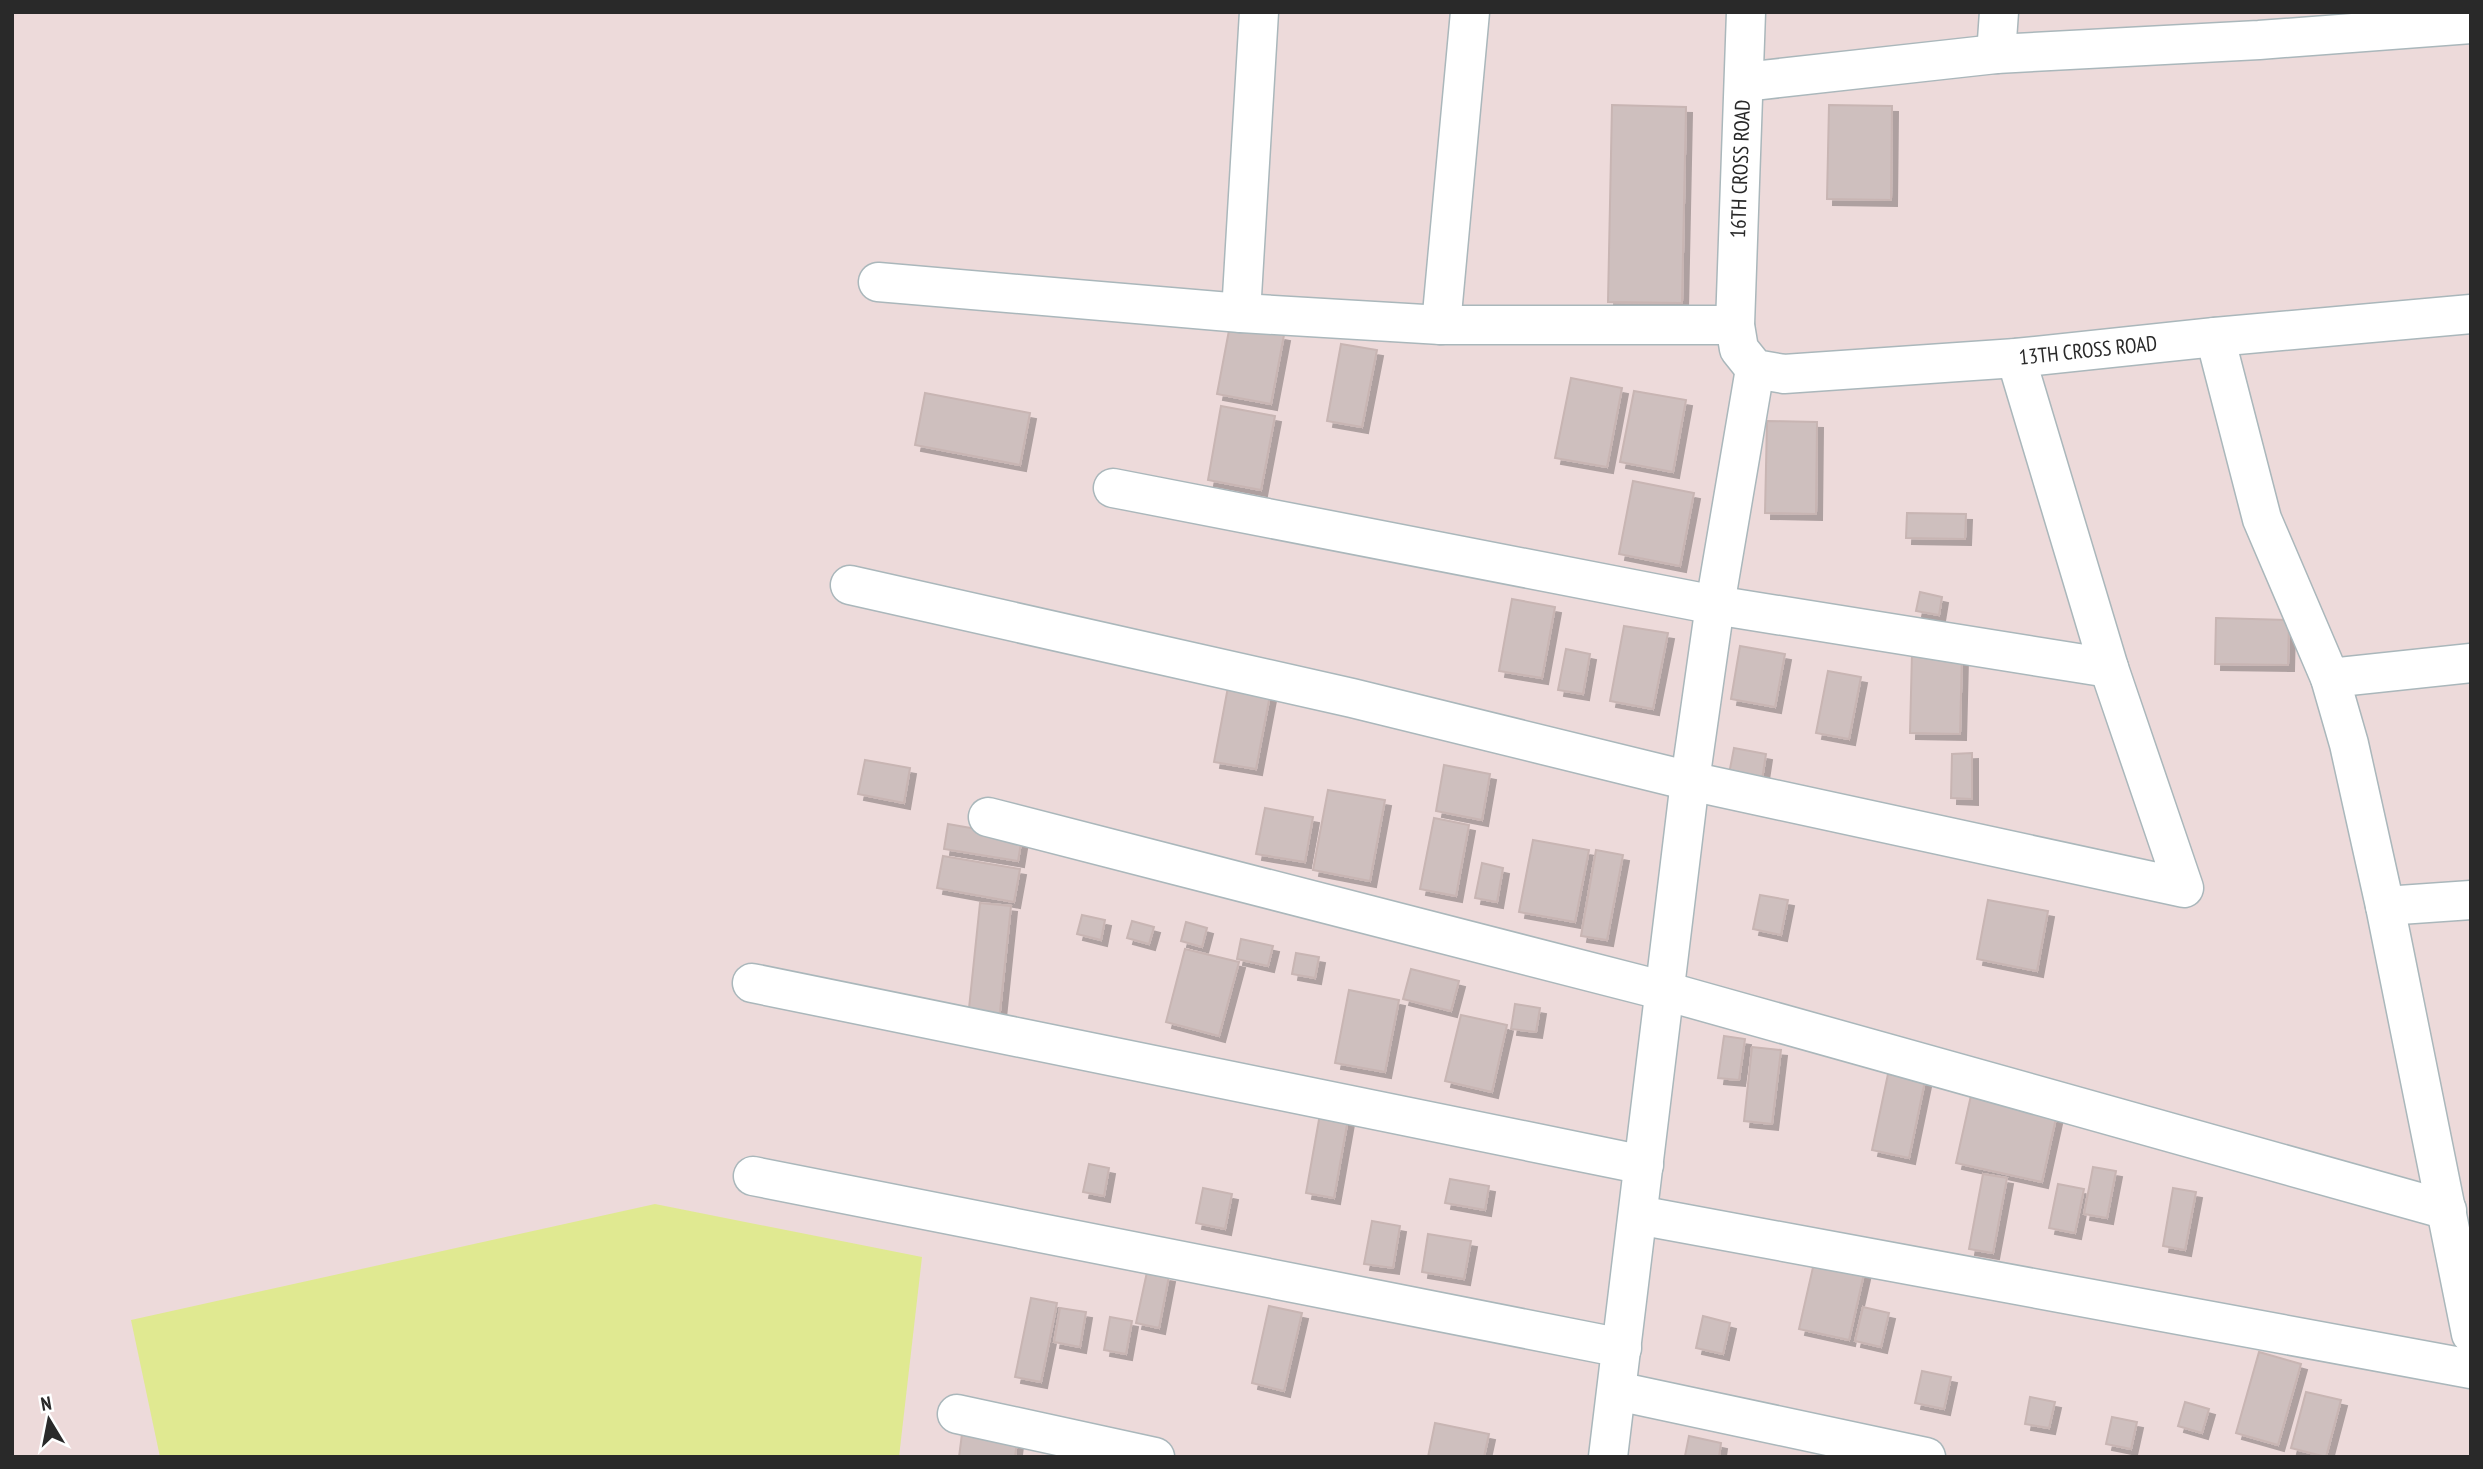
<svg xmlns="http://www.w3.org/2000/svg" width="2483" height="1469" viewBox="0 0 2483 1469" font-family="'PT Sans Narrow',sans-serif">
<defs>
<filter id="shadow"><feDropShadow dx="6" dy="6" stdDeviation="0" flood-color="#0004"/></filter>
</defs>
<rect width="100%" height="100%" fill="#eddada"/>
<path fill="#e0e991" d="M655,1204L922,1257L899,1457H160L131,1320Z"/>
<g fill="#cebfbe" stroke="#c8b5b3" stroke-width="2" filter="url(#shadow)">
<path d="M1612,105L1686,107L1682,303L1608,302Z"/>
<path d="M1829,105L1892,106L1891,200L1827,199Z"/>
<path d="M1230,325L1284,335L1271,404L1217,394Z"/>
<path d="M1341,344L1377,350L1362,427L1327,421Z"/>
<path d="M1571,378L1622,388L1607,467L1555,458Z"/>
<path d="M1634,391L1686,400L1673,472L1620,462Z"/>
<path d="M925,393L1030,413L1020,465L915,445Z"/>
<path d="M1221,406L1275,416L1261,490L1208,480Z"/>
<path d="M1767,421L1817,422L1816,514L1765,513Z"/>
<path d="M1633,481L1694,493L1680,566L1619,554Z"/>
<path d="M1907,513L1966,514L1965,539L1906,538Z"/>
<path d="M1920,592L1942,597L1939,615L1916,611Z"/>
<path d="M1512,599L1555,607L1542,678L1499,671Z"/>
<path d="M2216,618L2289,620L2288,665L2215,664Z"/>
<path d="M1624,626L1668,633L1653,709L1610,701Z"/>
<path d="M1740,646L1785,654L1775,707L1731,699Z"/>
<path d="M1566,649L1590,654L1583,694L1558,690Z"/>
<path d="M1912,653L1962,654L1960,734L1910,733Z"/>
<path d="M1828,671L1861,677L1849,739L1816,733Z"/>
<path d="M1228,687L1270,695L1256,769L1214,762Z"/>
<path d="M1734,748L1766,754L1762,780L1729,774Z"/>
<path d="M1972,753V799L1951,798L1952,754Z"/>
<path d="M865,760L910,768L904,803L858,794Z"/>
<path d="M1444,765L1490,774L1482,820L1436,811Z"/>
<path d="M1328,790L1385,800L1370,881L1313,870Z"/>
<path d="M1265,808L1313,817L1305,862L1256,854Z"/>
<path d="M1434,818L1469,825L1456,896L1420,889Z"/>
<path d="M948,824L1022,837L1018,861L944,849Z"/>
<path d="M1533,840L1589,850L1575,922L1519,912Z"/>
<path d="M1596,850L1623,855L1607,940L1581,936Z"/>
<path d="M943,856L1020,869L1014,902L937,888Z"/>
<path d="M1482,863L1503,868L1497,902L1475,898Z"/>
<path d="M1760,895L1788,900L1781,935L1753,929Z"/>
<path d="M1988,900L2048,911L2037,971L1977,959Z"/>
<path d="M980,903L1011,906L999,1021L968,1018Z"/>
<path d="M1082,915L1105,920L1101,940L1077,934Z"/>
<path d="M1132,921L1154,927L1149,944L1127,938Z"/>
<path d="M1186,922L1207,928L1202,947L1181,941Z"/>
<path d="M1241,939L1273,946L1268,966L1237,959Z"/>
<path d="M1185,949L1239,962L1219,1036L1166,1022Z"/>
<path d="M1296,953L1319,957L1315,978L1292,974Z"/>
<path d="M1411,969L1459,981L1451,1011L1403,999Z"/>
<path d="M1349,990L1399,1000L1385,1072L1335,1063Z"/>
<path d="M1515,1004L1540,1008L1536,1032L1511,1029Z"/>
<path d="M1461,1015L1507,1025L1492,1092L1445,1081Z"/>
<path d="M1724,1036L1745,1039L1739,1080L1718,1078Z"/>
<path d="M1752,1047L1781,1050L1772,1124L1744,1121Z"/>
<path d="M1888,1074L1925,1081L1909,1158L1872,1150Z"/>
<path d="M1972,1091L2058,1109L2042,1182L1956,1163Z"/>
<path d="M1320,1114L1348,1119L1334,1198L1306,1193Z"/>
<path d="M1089,1164L1109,1168L1104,1196L1083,1192Z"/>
<path d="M2093,1167L2116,1171L2107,1218L2084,1214Z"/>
<path d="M1983,1174L2007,1178L1993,1253L1969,1249Z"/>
<path d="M1450,1179L1489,1186L1485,1210L1445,1203Z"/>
<path d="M2058,1184L2084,1189L2075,1233L2049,1228Z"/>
<path d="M1203,1188L1232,1194L1225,1229L1196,1223Z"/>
<path d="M2173,1188L2196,1192L2185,1250L2163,1246Z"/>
<path d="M1372,1221L1400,1226L1393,1268L1364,1264Z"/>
<path d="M1428,1234L1471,1241L1464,1279L1422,1272Z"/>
<path d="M1816,1254L1866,1265L1849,1340L1799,1329Z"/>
<path d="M1147,1272L1169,1276L1159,1328L1136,1323Z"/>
<path d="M1031,1298L1057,1303L1041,1382L1015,1377Z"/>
<path d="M1269,1306L1302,1313L1284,1391L1252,1383Z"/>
<path d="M1863,1307L1889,1313L1881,1347L1855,1341Z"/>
<path d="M1060,1308L1086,1312L1080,1347L1054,1342Z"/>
<path d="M1703,1316L1730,1323L1723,1354L1696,1348Z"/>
<path d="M1110,1317L1132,1321L1126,1354L1104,1350Z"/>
<path d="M2259,1352L2301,1364L2278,1445L2236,1433Z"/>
<path d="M1922,1371L1951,1377L1944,1409L1915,1403Z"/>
<path d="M2306,1392L2341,1400L2326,1457L2291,1448Z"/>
<path d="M2030,1397L2055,1402L2049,1428L2025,1424Z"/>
<path d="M2185,1402L2209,1409L2202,1433L2178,1426Z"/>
<path d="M2112,1417L2137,1422L2131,1449L2106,1444Z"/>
<path d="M1435,1423L1489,1434L1484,1457H1428Z"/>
<path d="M963,1426L1018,1433L1015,1457H959Z"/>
<path d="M1689,1436L1721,1443L1719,1457L1685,1456Z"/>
</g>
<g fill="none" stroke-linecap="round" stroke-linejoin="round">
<defs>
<g id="minor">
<path d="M1746,12L1735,325L1739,349L1755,369L1784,374L2016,358L2215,337L2471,314"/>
<path d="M1996,54L1999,12"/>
<path d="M1744,82L1996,54L2259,40L2471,24"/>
<path d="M878,282L1241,313L1441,325H1735"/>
<path d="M1241,313L1259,12"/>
<path d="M1441,325L1470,12"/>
<path d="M2215,337L2262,519L2330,678L2349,744L2385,906L2471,1334"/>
<path d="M1113,488L1715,605L2109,668L2016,358"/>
<path d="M850,585L1352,698L1690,781L2184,888L2109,668"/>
<path d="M2330,678L2471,663"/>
<path d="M988,817L1665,991L2447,1210"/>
<path d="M2385,906L2471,900"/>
<path d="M752,983L1644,1165"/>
<path d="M753,1176L1622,1348"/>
<path d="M1638,1215L2471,1369"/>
<path d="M1617,1391L1926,1457"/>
<path d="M957,1414L1155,1457"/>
<path d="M1608,1457L1690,781L1715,605L1755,369"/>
</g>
</defs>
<use href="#minor" stroke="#aab7bb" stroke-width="41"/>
<use href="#minor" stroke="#fff" stroke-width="38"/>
</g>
<g text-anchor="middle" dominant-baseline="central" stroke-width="7" stroke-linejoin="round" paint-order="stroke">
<g font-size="21" fill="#292929" stroke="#fff">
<text transform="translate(1740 169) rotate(-88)">16TH CROSS ROAD</text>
<text transform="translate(2088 350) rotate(-6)">13TH CROSS ROAD</text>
</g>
</g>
<rect width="2483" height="1469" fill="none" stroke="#292929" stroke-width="28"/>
<g transform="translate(49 1420) rotate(350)" stroke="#ffffff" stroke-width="5" paint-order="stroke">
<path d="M0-5L12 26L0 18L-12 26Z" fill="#292929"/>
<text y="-10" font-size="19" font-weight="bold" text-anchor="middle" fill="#292929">N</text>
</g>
</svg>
